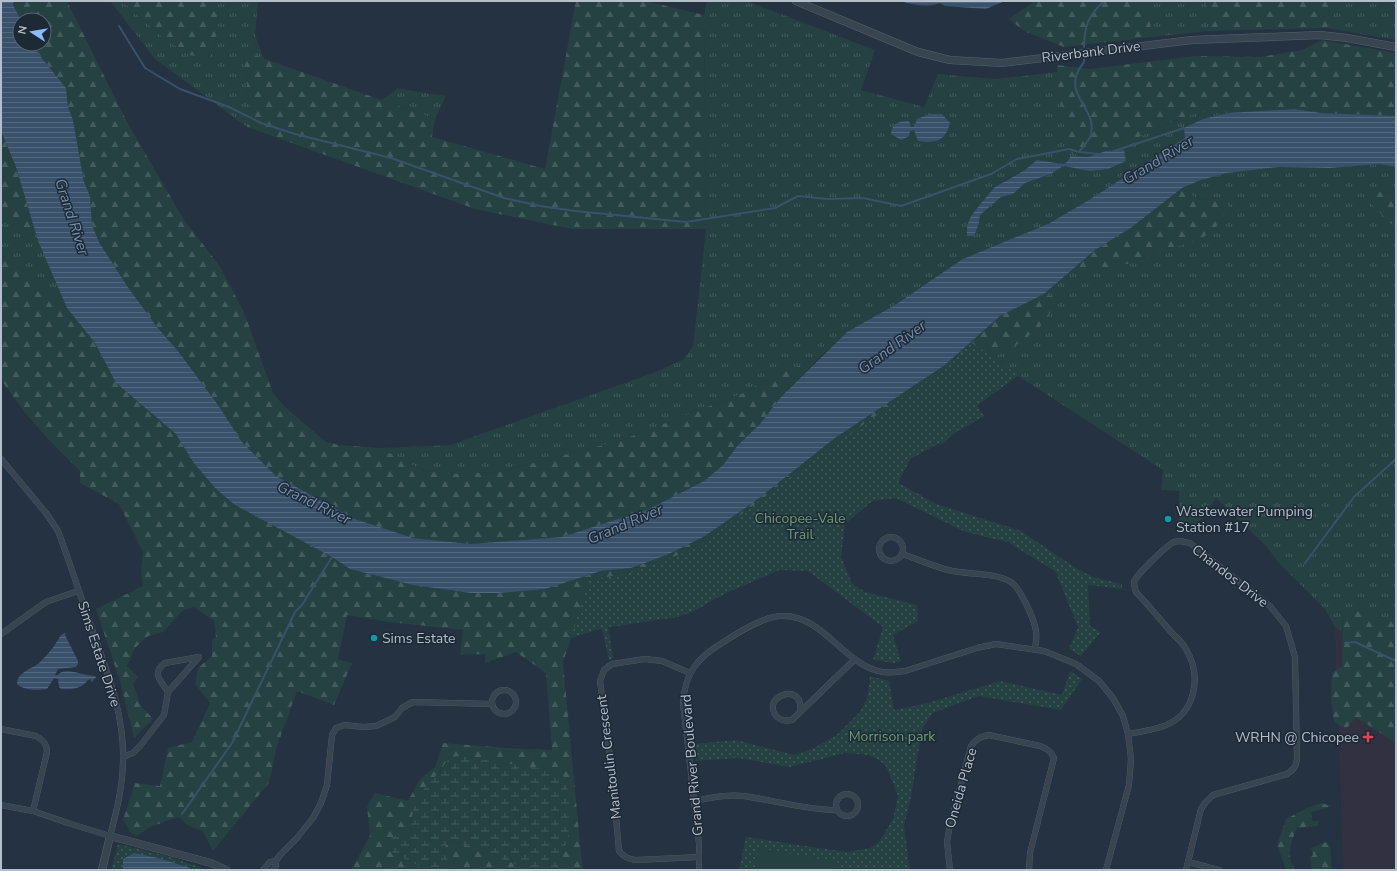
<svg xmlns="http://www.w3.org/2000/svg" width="1397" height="871" viewBox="0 0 1397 871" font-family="'Nunito Sans',sans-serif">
<defs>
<pattern id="grass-tufts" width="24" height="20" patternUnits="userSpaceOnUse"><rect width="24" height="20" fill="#264142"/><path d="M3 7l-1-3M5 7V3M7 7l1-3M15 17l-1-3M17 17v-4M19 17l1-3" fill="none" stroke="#435b5c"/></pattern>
<pattern id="forest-firs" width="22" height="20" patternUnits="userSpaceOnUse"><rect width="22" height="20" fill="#264142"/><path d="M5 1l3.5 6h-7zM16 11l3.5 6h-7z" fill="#435b5c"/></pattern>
<pattern id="wetland-marsh" width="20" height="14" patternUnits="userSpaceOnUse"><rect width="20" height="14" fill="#264142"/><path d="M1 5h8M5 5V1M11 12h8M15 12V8" fill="none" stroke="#435b5c"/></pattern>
<pattern id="park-dots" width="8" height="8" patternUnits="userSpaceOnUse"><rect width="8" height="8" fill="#264142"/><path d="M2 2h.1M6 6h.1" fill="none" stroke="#435b5c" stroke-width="1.8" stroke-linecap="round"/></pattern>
<pattern id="water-rules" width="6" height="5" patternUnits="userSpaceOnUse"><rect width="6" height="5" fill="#39516b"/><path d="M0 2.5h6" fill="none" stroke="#53687f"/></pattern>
</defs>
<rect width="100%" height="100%" fill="#243242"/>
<path fill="#323142" d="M1335,627L1396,671V870H1343Z"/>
<g fill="url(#grass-tufts)" fill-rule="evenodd">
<path d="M110,1H122L165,39L189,54L209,58L216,41L218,10L212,1H258L255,35L264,59L243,52L251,121L247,127L155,59Z"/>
<path d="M707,1H747L875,50L861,90L924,107L938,74L995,79L1057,72L1058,88L1123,143L1194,113L1219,110L1228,113L1203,119L1186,138L1089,200L1048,224L895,305L847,332L819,358L770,377L746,392L619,441L498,472L448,474L424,471L380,448L450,445L653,373L684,359L693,346L706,229L704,15ZM1106,151L1071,168L1063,166L1051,174L1025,183L1013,194L1001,197L980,215L979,223L971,216L982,202L1004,181L1025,170L1037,160L1063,164L1066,163L1071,156L1088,157Z"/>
<path d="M1143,1H1207L1210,31L1152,37L1149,12Z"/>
<path d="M1330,1H1396V40L1327,28Z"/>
<path d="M398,88L425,93L446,96L435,119L382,100Z"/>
<path d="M1379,164L1396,167V193L1375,192L1390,223L1396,226V622L1384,620L1362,610L1343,617L1342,632L1335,627L1325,609L1278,562L1267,547L1216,498L1191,534L1179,532V491L1161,490L1163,470L1018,376L976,406L956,379L1019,343L1057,298L1044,294L1095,250L1132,263L1155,253L1218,201L1195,198L1182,188L1201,180L1227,173L1279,167L1330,168Z"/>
<path d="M1,205L38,241L67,308L31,275L1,257Z"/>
</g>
<g fill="url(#forest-firs)">
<path d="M14,1H67L126,120L184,220L219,265L244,312L273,393L284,406L326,442L339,445L380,448L424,471L448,474L498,472L619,441L746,392L770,377L819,358L781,397L760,424L738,445L723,465L704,481L649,509L562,537L470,544L413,538L355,519L276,476L242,442L218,405L178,351L157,327L127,286L99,242L92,225L90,196L84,182L73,120L68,107L66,88L36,51L33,44H44V20H21L13,5Z"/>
<path d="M122,1H212L218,10L216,41L209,58L189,55L165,39Z"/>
<path d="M576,1H646L704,15L706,229H572L475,209L247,127L251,121L243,51L435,119L432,137L545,169Z"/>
<path d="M1035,1H1143L1149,12L1152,37L1064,47L1024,31L1009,19Z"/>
<path d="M1207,1H1330L1327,28L1210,31Z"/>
<path d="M1322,40L1396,53V116L1321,113L1294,109L1228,113C1196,104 1155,132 1124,143C1107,149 1089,151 1070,153L1058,88L1057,65L1090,69L1195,56L1260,57L1302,50Z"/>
<path d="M1,131L16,167L38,241L1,205Z"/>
<path d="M1182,188L1195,198L1218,201L1229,205L1220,222L1212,232L1196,241L1155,253L1132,263L1090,271L1076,268L1095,250L1132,227Z"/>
<path d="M1375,192L1396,193V226L1390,223L1367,199L1370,193Z"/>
<path d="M1,257L31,275L68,309L95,343L116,383L176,434L193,462L216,489L235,505L332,557L350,569L413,585L471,593H498L545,589L601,571L631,568L667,555L705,536L754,502L835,438L945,365L1000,316L1044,294L1058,298L1044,323L1021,342L956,379L984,416L910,459L898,483L936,504L1021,531L1055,571L1008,542L966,532L896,498L872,501L845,524L779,570L726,593L698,607L694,611L677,617L608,627L613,659L609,660L602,628L571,638L563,662L580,843L583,870H448L450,864L443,851L448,841L469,846L492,761L468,756L450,757L414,805L411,826L407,835L392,852L426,870H351L370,836L367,807L375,793L408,801L420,779L435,767L443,743L507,748L552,750L546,673L516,652L485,663V654L460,655L463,630L389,622L347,615L338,659L352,663L334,705L297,691L276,749L272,771L268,784L213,851L203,831L189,826L178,817L150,827L137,836L131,833L123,820L135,783L160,786L168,748L192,742L210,703L195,684L198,668L212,656V640L216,637L214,621L194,607L182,611L163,632L148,636L135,648L127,666L138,677L133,684L141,706L153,719L134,738L120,681L96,609L143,586L141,570L143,552L119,504L80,483V471L50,441L26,414L1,380Z"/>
<path d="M1363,609L1384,620L1396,622V743L1356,717L1346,729L1334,722L1331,701L1332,673L1342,666L1343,617Z"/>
<path d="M1321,803L1331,806L1323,809L1311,812L1312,821H1319L1317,826L1297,828C1293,838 1287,850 1291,862C1293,865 1295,866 1295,870H1286L1277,845L1286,819L1307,808Z"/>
<path d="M1326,842L1330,846L1332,870L1312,869L1310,858L1313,855L1311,848Z"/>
</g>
<path fill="url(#wetland-marsh)" d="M468,756L492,761L538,768L565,777L571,806L568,839L557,866L546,870L509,862L469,846L448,841L443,851L450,864L448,870H426L392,852L390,839L398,834L407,835L411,826L414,805L424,789L440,771L450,757Z"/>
<g fill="url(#park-dots)">
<path d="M972,343L1018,375L977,406L984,416L955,432L944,443L936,445L910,459L898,483L936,504L1021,531L1076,568L1093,577L1122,584V589L1088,585L1090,626L1101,632L1081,656L1069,649L1078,627L1055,571L1008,542L966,532L896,498L872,501L845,524L841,557L852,583L865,592L917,605L918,621L893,635L901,661L893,663L873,660L883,627L808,571L779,570L726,593L694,611L677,617L608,627L613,659L609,660L602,628L571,638L589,580L630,573L697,548L829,448L941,371Z"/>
<path d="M1070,671L1082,679L1061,710L979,696L933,713L922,729L911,797L904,826L910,870H739L746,837L847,852L870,848L879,842L893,819L898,796L886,766L879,760L868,755L845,753L790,767L738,758L696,761L694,744L736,740L794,755L814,748L838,734L860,712L867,698L870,676L889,681L894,710L928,703L1000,681L1062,695Z"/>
<path d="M118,844L167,856L208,870H111Z"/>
</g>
<path fill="#264142" d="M759,848L840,863L839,870H755Z"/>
<g fill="url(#water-rules)">
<path d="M1,1H14L13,5L21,20L20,44H33L36,51L66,88L68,107L73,120L84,182L90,196L92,225L99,242L127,286L157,327L178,351L218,405L242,442L276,476L355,519L413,538L470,544L562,537L649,509L704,481L723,465L738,445L760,424L781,397L847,332L895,305L963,259L1048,224L1089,200L1185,138L1184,128L1203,119L1228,113L1294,109L1321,113L1396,116V167L1379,164L1330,168L1279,167L1227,173L1201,180L1182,188L1132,227L1095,250L1044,294L1000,316L945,365L835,438L754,502L705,536L667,555L631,568L601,571L545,589L498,593H471L413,585L350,569L332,557L235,505L216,489L193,462L176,434L116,383L95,343L67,308L38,241L16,167L1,131Z"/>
<path d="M900,1H1005L986,9L945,6L940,3C927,8 913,5 900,1Z"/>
<path d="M930,114H942L950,123C945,142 936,143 918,141L914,130L910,131L909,136L901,140L891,134C892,123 899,121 909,121L911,127H914L917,119Z"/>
<path d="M1124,150L1126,161L1108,169L1090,171L1063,166L1051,174L1025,183L1013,194L1001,197L980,215L979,223L974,236H967V226L971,216L982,202L995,187L1025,170L1037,160L1063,164L1066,163L1071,156L1088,157L1106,151Z"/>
<path d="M64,633H65L66,637L78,661V664L76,667L58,669L55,675H58C64,666 85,676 95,676L96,678L94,679L93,681L91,682V679L88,680C81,689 72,690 61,689L59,687L58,679L54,678L47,689C38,690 24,691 17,684C17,672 32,669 39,663C45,657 52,650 56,643C59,639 59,636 64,633Z"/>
<path d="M134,853L158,858L190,868L191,870H123V859Z"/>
</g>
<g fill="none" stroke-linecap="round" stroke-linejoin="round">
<g stroke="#39516b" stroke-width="2">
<path d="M119,26L145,68L180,89L229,107L261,123L295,134L391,158L504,198L540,206L575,211L686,222L775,208L798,196L827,199L863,198L901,206L991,174L1017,159L1069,149L1079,152L1100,154"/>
<path d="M1084,47C1084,26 1089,15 1104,1"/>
<path d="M1114,151L1184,128"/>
<path d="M1079,152C1082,147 1088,142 1090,137C1101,108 1057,95 1084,62V58"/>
<path d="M1305,563L1354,497L1396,459"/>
<path d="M1345,643L1355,642L1396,661"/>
<path d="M182,814L232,743L295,612L302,605L332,557"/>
</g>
<defs>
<g id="minor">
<path d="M1,459L46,513L58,531C70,563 80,595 91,626C106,669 124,712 123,758C123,785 117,810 110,836L68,823L33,811L1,805"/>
<circle cx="891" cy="549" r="12"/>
<path d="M902,554C917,559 933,566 948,570C967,575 995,572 1011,582C1021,589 1034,619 1036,631C1037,637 1036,643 1035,649"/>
<path d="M1,634L46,602L78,591"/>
<path d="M690,673L662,661L645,659L612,664L604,670L600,681L612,772L619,851C624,857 628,859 636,860L699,857"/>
<circle cx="504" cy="702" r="12"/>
<path d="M168,692C162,681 150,674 165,663L199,657"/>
<path d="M800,711C804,680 759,697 777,717C782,721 786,721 792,720L855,659"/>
<path d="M1,729L36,736C43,740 47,744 47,752L33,811"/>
<path d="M1128,734C1140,732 1153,730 1164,726C1196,714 1202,676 1186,649C1183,643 1177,638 1172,633C1160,619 1148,605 1136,592C1135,589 1134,586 1134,582C1136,575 1167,545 1174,542C1180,540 1185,542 1190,543L1270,606L1286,626L1295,657L1297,757C1297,766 1294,769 1287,774L1213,795L1205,803L1201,809L1186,870"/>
<path d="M123,757L133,753L140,746L164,715L168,692L199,657"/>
<circle cx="847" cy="805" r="11"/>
<path d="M694,801C710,798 726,794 743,796C774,800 805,810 837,810"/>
<path d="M1188,862L1219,870"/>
<path d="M263,870L270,862L276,861"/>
<path d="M273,870L276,866V861L280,855L297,838L313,818L321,803L327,785L332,735L336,728L344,725L363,727L376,726L395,717L402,708L413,702L492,704"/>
<path d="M699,870V844L683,703C685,673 697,658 722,643C737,633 764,616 782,616C821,614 844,663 878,671C887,674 896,672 905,671L977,648L996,644L1044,651L1076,664L1099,681L1113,698L1123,716L1128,734L1131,759L1129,785L1106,870"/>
<path d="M950,870L947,842L949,830L971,746C976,739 980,737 989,735L1040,746C1047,749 1051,751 1054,758L1030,853L1029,870"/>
</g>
<g id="tertiary">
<path d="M796,1L918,52L950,60L1002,63L1192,40L1320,35L1347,38L1396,47"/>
<path d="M102,870L110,836L211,863L226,870"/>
</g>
</defs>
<use href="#minor" stroke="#57626e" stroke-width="6"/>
<use href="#tertiary" stroke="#57626e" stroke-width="8"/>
<use href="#minor" stroke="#394451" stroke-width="5.5"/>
<use href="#tertiary" stroke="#394451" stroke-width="7"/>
</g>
<g fill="#0f9aa8" stroke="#1e2936" stroke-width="1.5">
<circle cx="1168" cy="519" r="4"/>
<circle cx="374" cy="638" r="4"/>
</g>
<path fill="#e0444e" stroke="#1e2936" stroke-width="1.5" d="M1366 731h4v4h4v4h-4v4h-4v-4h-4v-4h4z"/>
<g text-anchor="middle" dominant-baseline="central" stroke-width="3" stroke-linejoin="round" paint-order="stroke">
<g font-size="14" fill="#b5bfcb" stroke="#1e2936">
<text transform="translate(1091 52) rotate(-7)">Riverbank Drive</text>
<text transform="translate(1230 576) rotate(38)">Chandos Drive</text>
<text transform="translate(99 654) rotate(72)">Sims Estate Drive</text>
<text transform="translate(609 757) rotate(-97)">Manitoulin Crescent</text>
<text transform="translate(692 765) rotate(-95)">Grand River Boulevard</text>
<text transform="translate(961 788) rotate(-74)">Oneida Place</text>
</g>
<g font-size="14" fill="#b5bfcb" stroke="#1e2936" text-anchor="start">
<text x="1176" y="511">Wastewater Pumping<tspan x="1176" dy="16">Station #17</tspan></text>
<text x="382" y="638">Sims Estate</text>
<text x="1359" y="737" text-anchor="end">WRHN @ Chicopee</text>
</g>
<g font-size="14" fill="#6c9d74" stroke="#1e2936">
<text x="800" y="518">Chicopee-Vale<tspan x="800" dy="16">Trail</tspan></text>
<text x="892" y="736">Morrison park</text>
</g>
<g font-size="15" font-style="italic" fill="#7491b0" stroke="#1e2936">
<text transform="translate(1158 160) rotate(-31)">Grand River</text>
<text transform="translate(72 217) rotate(72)">Grand River</text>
<text transform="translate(892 347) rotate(-36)">Grand River</text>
<text transform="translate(314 503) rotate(26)">Grand River</text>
<text transform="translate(625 524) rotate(-23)">Grand River</text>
</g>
</g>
<rect width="1397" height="871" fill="none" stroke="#b5bfcb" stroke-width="4"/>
<g transform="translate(32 32) rotate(282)"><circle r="19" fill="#1e2936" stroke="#5a6572"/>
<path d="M0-3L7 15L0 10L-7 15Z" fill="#8abcfc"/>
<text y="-6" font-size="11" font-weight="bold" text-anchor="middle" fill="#b5bfcb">N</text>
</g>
</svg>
